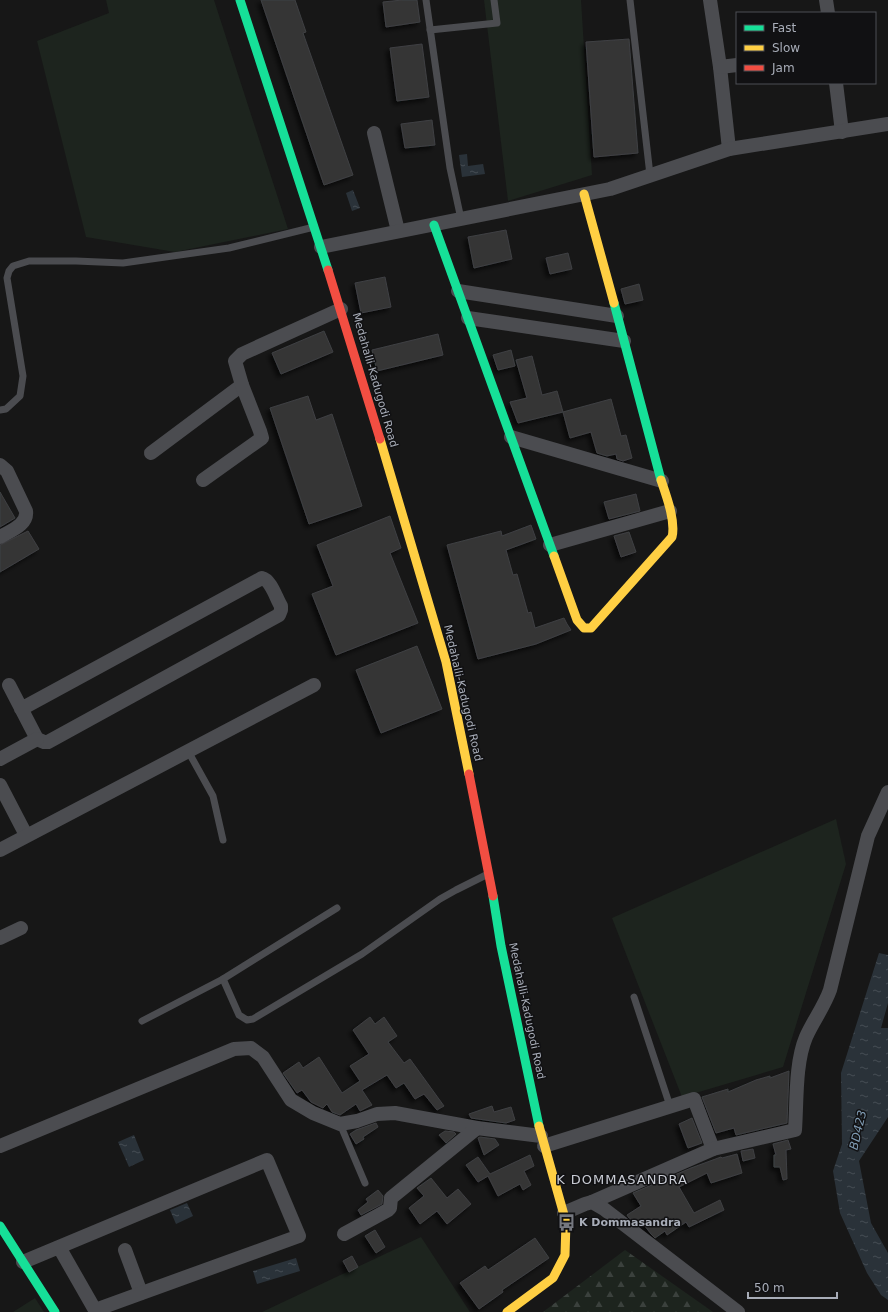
<svg xmlns="http://www.w3.org/2000/svg" width="888" height="1312" viewBox="0 0 888 1312" font-family="'DejaVu Sans',sans-serif">
<defs>
<pattern id="forest-firs" width="22" height="20" patternUnits="userSpaceOnUse"><rect width="22" height="20" fill="#1d241e"/><path d="M5 1l3.5 6h-7zM16 11l3.5 6h-7z" fill="#3b413d"/></pattern>
<pattern id="water-ripples" width="26" height="14" patternUnits="userSpaceOnUse"><rect width="26" height="14" fill="#2a3239"/><path d="M2 4q2-2 4 0t4 0M15 11q2-2 4 0t4 0" fill="none" stroke="#464d54"/></pattern>
<filter id="shadow"><feDropShadow dx="-3.5" dy="3.5" stdDeviation="2" flood-color="#0009"/></filter>
</defs>
<rect width="100%" height="100%" fill="#171717"/>
<g fill="#1d241e">
<path d="M106,0H214L288,229L175,252L86,237L37,41L109,13Z"/>
<path d="M484,0H581L592,175L508,201Z"/>
<path d="M836,819L846,864L783,1067L682,1097L612,918Z"/>
<path d="M421,1237L470,1312H262Z"/>
<path d="M35,1298L44,1312H13Z"/>
</g>
<path fill="url(#forest-firs)" d="M625,1250L713,1312H543Z"/>
<g fill="url(#water-ripples)">
<path d="M467,154L468,166L483,164L485,174L462,177L459,155Z"/>
<path d="M353,190L360,208L352,211L346,193Z"/>
<path d="M879,953L888,955V1003L881,1028H888V1117L859,1161L871,1223L888,1253V1300L881,1295L867,1273L840,1213L833,1171L842,1144L841,1073Z"/>
<path d="M134,1135L144,1160L129,1167L118,1142Z"/>
<path d="M187,1203L193,1216L176,1224L170,1210Z"/>
<path d="M296,1258L300,1271L257,1284L253,1271Z"/>
</g>
<g fill="#353536" stroke="#3f4043" filter="url(#shadow)">
<path d="M261,0H295L306,32L303,33L353,175L324,185Z"/>
<path d="M402,0H417L420,22L386,27L383,2Z"/>
<path d="M629,39L638,153L594,157L586,42Z"/>
<path d="M422,44L429,97L397,101L390,48Z"/>
<path d="M432,120L435,145L405,148L401,124Z"/>
<path d="M506,230L512,259L474,268L468,237Z"/>
<path d="M568,253L572,269L550,274L546,258Z"/>
<path d="M385,277L391,307L361,313L355,283Z"/>
<path d="M639,284L643,300L625,304L621,289Z"/>
<path d="M324,331L333,352L281,374L272,353Z"/>
<path d="M438,334L443,355L377,371L372,350Z"/>
<path d="M511,350L515,366L498,370L493,355Z"/>
<path d="M532,356L542,395L557,391L563,412L518,423L510,402L527,398L516,360Z"/>
<path d="M308,396L316,420L332,414L362,506L309,524L270,408Z"/>
<path d="M611,399L621,436L626,435L632,458L623,461L617,459L616,454L607,456L597,453L591,432L570,438L563,412Z"/>
<path d="M0,492L15,518L0,527Z"/>
<path d="M636,494L640,511L609,519L604,502Z"/>
<path d="M390,516L401,548L390,553L418,623L336,655L312,594L333,586L317,545Z"/>
<path d="M531,525L536,539L506,550L513,575L517,574L528,613L531,612L535,628L564,618L567,624L571,630L536,644L478,659L447,545L501,531L502,536Z"/>
<path d="M28,531L39,549L0,572V545Z"/>
<path d="M629,532L636,552L621,557L614,536Z"/>
<path d="M417,646L442,709L381,733L356,670Z"/>
<path d="M370,1017L375,1024L384,1017L397,1036L388,1042L404,1063L410,1059L444,1106L437,1110L424,1094L415,1099L404,1083L396,1088L387,1075L362,1090L372,1105L360,1111L356,1104L340,1115L332,1112L327,1104L323,1108L311,1102L302,1090L297,1093L283,1073L299,1062L303,1068L319,1057L342,1093L360,1081L350,1066L369,1054L353,1030Z"/>
<path d="M789,1071L787,1123L736,1135L734,1128L716,1133L702,1097L728,1089V1092L756,1080L770,1076V1078Z"/>
<path d="M492,1106L494,1112L511,1107L515,1120L506,1123L471,1118L469,1114Z"/>
<path d="M692,1118L702,1143L688,1148L679,1124Z"/>
<path d="M376,1123L378,1127L363,1137L364,1139L356,1144L350,1134L356,1130Z"/>
<path d="M445,1131L454,1132L456,1134L446,1143L439,1135Z"/>
<path d="M480,1137L495,1139L499,1145L484,1155L478,1138Z"/>
<path d="M788,1140L791,1149L786,1150L787,1179L783,1180L780,1167H774V1155H776L773,1144Z"/>
<path d="M753,1149L755,1158L743,1161L741,1151Z"/>
<path d="M737,1154L742,1173L711,1183L707,1173L679,1187L694,1213L720,1200L724,1210L689,1227L686,1222L667,1235L665,1231L655,1238L651,1234L642,1222L638,1224L629,1218L627,1215L641,1206L633,1193L691,1168L721,1157L722,1158Z"/>
<path d="M530,1155L534,1166L524,1171L531,1185L523,1190L520,1184L498,1196L488,1176L478,1182L466,1165L478,1157L490,1174Z"/>
<path d="M431,1178L447,1198L458,1189L471,1204L447,1224L437,1211L420,1224L409,1208L424,1196L417,1188Z"/>
<path d="M378,1190L383,1196L382,1204L361,1215L358,1210L368,1202L366,1199Z"/>
<path d="M375,1230L385,1247L376,1253L365,1236Z"/>
<path d="M535,1238L549,1258L502,1290L503,1292L479,1309L460,1283L485,1266L488,1270Z"/>
<path d="M352,1256L358,1267L349,1272L343,1261Z"/>
</g>
<g fill="none" stroke-linecap="round" stroke-linejoin="round">
<g stroke="#4b4c50" stroke-width="7">
<path d="M426,0L450,168L461,219"/>
<path d="M630,0L650,175"/>
<path d="M430,30L497,23L494,0"/>
<path d="M0,410L6,409L20,396L23,376L7,278L9,271L13,266L29,261H76L123,263L229,248L314,227"/>
<path d="M188,751L213,796L223,840"/>
<path d="M223,979L239,1015L247,1020L253,1019L362,954L440,899L456,890L488,874"/>
<path d="M634,997L670,1106"/>
<path d="M142,1021L223,979L337,908"/>
<path d="M340,1124L365,1183"/>
</g>
<g stroke="#4b4c50" stroke-width="14">
<path d="M710,0L720,67L729,149"/>
<path d="M826,0L828,13"/>
<path d="M720,67L737,65"/>
<path d="M836,83L842,132"/>
<path d="M374,133L398,231"/>
<path d="M321,247L610,189L729,149L888,124"/>
<path d="M458,291L617,316"/>
<path d="M468,318L624,341"/>
<path d="M511,437L662,481"/>
<path d="M151,453L242,385"/>
<path d="M0,465L7,471L26,511C28,525 10,531 0,537"/>
<path d="M203,480L262,438L260,431L242,385L235,361L242,354L341,309"/>
<path d="M550,545L670,511"/>
<path d="M9,685L37,739L44,742H48L279,615L281,610V606C276,598 271,580 262,578L21,709"/>
<path d="M0,759L37,739"/>
<path d="M0,785L26,835"/>
<path d="M0,850L314,685"/>
<path d="M0,938L21,928"/>
<path d="M0,1146L234,1049L251,1048L263,1057L291,1100L313,1113L340,1124L357,1121L377,1114L395,1113L477,1128L541,1136"/>
<path d="M544,1146L694,1099L713,1149"/>
<path d="M592,1202L713,1149L795,1130C797,1102 795,1063 806,1037C813,1021 824,1007 830,990L868,836L888,792"/>
<path d="M564,1213L585,1204L592,1202L604,1209L738,1312"/>
<path d="M344,1234L388,1210L390,1208L391,1198L477,1128"/>
<path d="M125,1250L141,1293"/>
<path d="M23,1262L267,1160L299,1236L95,1310L59,1247"/>
</g>
<g stroke="#16e098" stroke-width="9">
<path d="M240,0L328,270"/>
<path d="M434,225L554,556"/>
<path d="M614,303L661,480"/>
<path d="M493,896L501,946L539,1126"/>
<path d="M0,1226L55,1312"/>
</g>
<g stroke="#ffcf43" stroke-width="9">
<path d="M584,194L614,303"/>
<path d="M380,439L446,662L469,774"/>
<path d="M554,556L577,620L584,628H591L672,537C676,521 666,495 661,480"/>
<path d="M507,1312L553,1278L565,1255L566,1222L539,1126"/>
</g>
<g stroke="#f24e42" stroke-width="9">
<path d="M328,270L380,439"/>
<path d="M469,774L493,896"/>
</g>
</g>
<defs>
<symbol id="bus-bare" viewBox="-9 -9 18 18"><path d="M-5-6H5V4H4V6H2V4H-2V6H-4V4H-5ZM-3.5-4V0h7V-4ZM-3.5 1.2v1.5H-2V1.2ZM2 1.2v1.5H3.5V1.2Z" fill="#757880" stroke="#111113" stroke-width="2.5" paint-order="stroke"/></symbol>
</defs>
<g fill-rule="evenodd">
<use href="#bus-bare" x="554" y="1210" width="25" height="25"/>
</g>
<g text-anchor="middle" dominant-baseline="central" stroke-width="3" stroke-linejoin="round" paint-order="stroke">
<g font-size="11" fill="#a8adb8" stroke="#111113">
<text transform="translate(375 380) rotate(74)">Medahalli-Kadugodi Road</text>
<text transform="translate(463 693) rotate(77)">Medahalli-Kadugodi Road</text>
<text transform="translate(527 1011) rotate(78)">Medahalli-Kadugodi Road</text>
</g>
<g font-size="11" font-weight="bold" fill="#a8adb8" stroke="#111113" text-anchor="start">
<text x="579" y="1222">K Dommasandra</text>
</g>
<g font-size="12" font-style="italic" fill="#7f9bb3" stroke="#111113">
<text transform="translate(858 1130) rotate(-77)">BD423</text>
</g>
<g font-size="13" letter-spacing="1" fill="#c9ccd4" stroke="#111113">
<text x="622" y="1179">K DOMMASANDRA</text>
</g>
</g>
<rect x="736" y="12" width="140" height="72" fill="#111113" stroke="#4d4f55"/>
<rect x="744" y="25" width="20" height="6" fill="#16e098" stroke="#4d4f55"/>
<text x="772" y="32" font-size="12" fill="#a8adb8">Fast</text>
<rect x="744" y="45" width="20" height="6" fill="#ffcf43" stroke="#4d4f55"/>
<text x="772" y="52" font-size="12" fill="#a8adb8">Slow</text>
<rect x="744" y="65" width="20" height="6" fill="#f24e42" stroke="#4d4f55"/>
<text x="772" y="72" font-size="12" fill="#a8adb8">Jam</text>
<path d="M748 1292v6h89v-6" fill="none" stroke="#a8adb8" stroke-width="2"/>
<text x="754" y="1292" font-size="12" fill="#a8adb8" stroke="#111113" stroke-width="3" paint-order="stroke">50 m</text>
</svg>
